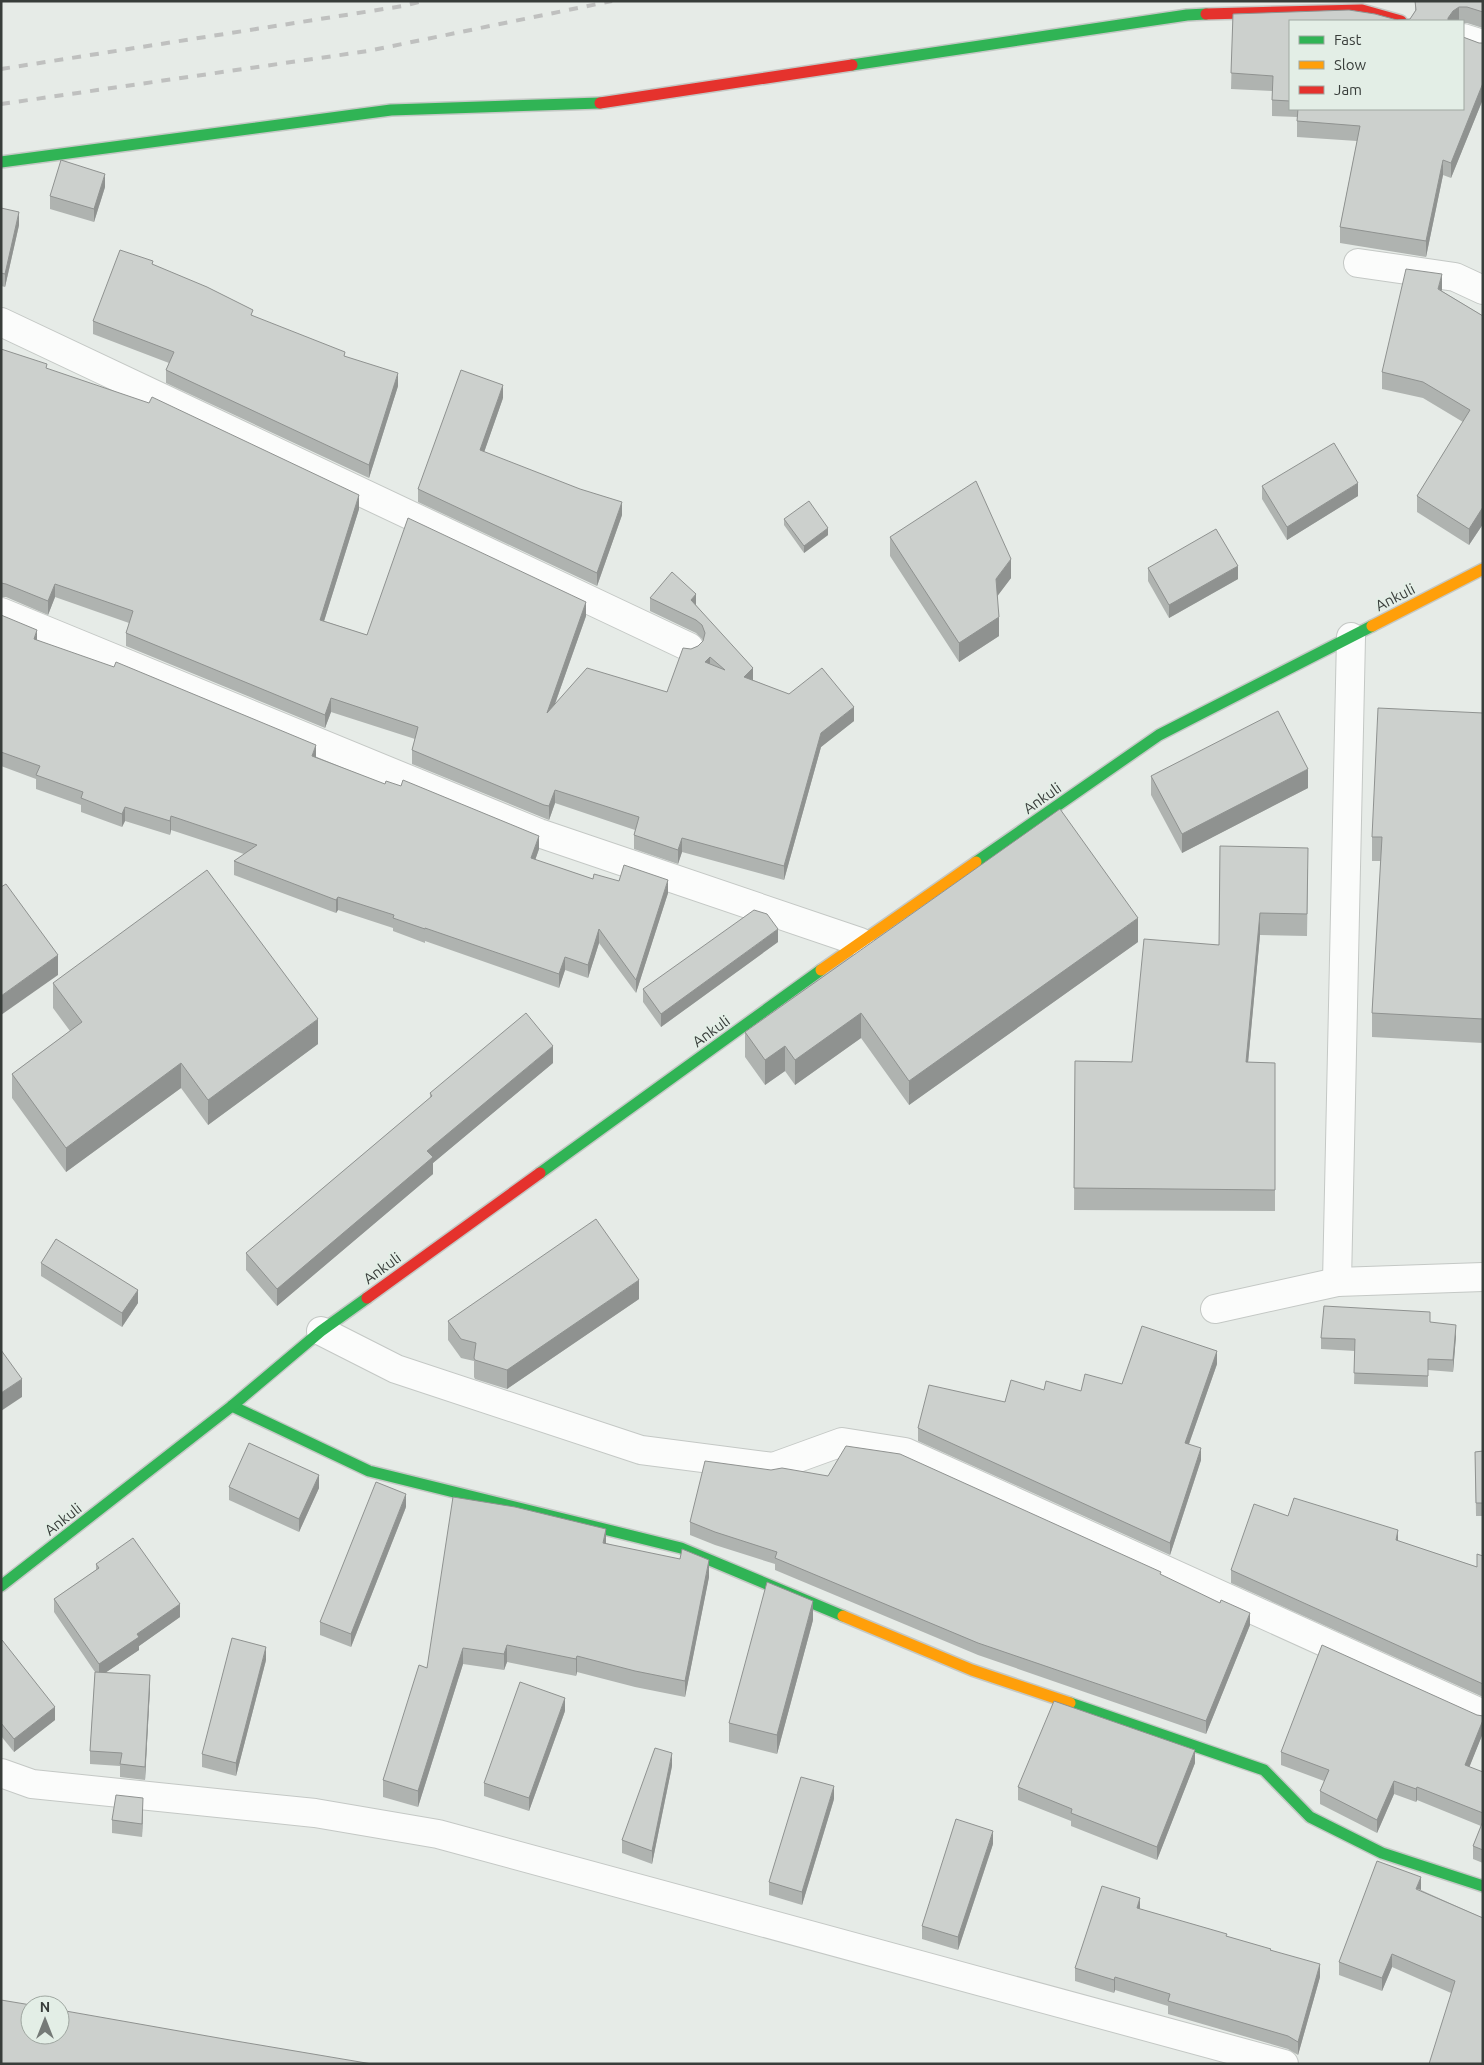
<svg xmlns="http://www.w3.org/2000/svg" width="1484" height="2065" viewBox="0 0 1484 2065" font-family="Ubuntu,sans-serif">
<rect width="100%" height="100%" fill="#e6ebe7"/>
<g fill="none" stroke-linecap="round" stroke-linejoin="round">
<defs>
<g id="street">
<path d="M1463,38L1483,44"/>
<path d="M1358,263L1455,277L1483,290"/>
<path d="M1,322L689,647"/>
<path d="M1,612L539,833L860,942"/>
<path d="M1337,1282L1351,637"/>
<path d="M1215,1309L1337,1282L1483,1277"/>
<path d="M321,1331L396,1369L641,1450L773,1467L842,1442L905,1452L1483,1714"/>
<path d="M1,1773L32,1784L315,1813L438,1834L1284,2064"/>
</g>
<g id="fast">
<path d="M852,65L1187,15L1206,14"/>
<path d="M1,162L391,110L600,103"/>
<path d="M976,862L1159,735L1372,626"/>
<path d="M540,1173L821,970"/>
<path d="M232,1406L369,1471L681,1548L843,1616"/>
<path d="M1,1586L232,1406L321,1331L367,1298"/>
<path d="M1070,1703L1264,1770L1310,1817L1382,1853L1483,1886"/>
</g>
<g id="slow">
<path d="M1372,626L1483,569"/>
<path d="M821,970L976,862"/>
<path d="M843,1616L972,1670L1070,1703"/>
</g>
<g id="jam">
<path d="M1206,14L1362,10L1401,21"/>
<path d="M600,103L852,65"/>
<path d="M367,1298L540,1173"/>
</g>
</defs>
<use href="#street" stroke="#c4c8c5" stroke-width="30"/>
<use href="#fast" stroke="#c4c8c5" stroke-width="14"/>
<use href="#slow" stroke="#c4c8c5" stroke-width="14"/>
<use href="#jam" stroke="#c4c8c5" stroke-width="14"/>
<use href="#street" stroke="#fbfcfb" stroke-width="28"/>
<use href="#fast" stroke="#30b455" stroke-width="11"/>
<use href="#slow" stroke="#ff9f0a" stroke-width="11"/>
<use href="#jam" stroke="#e5322d" stroke-width="11"/>
<g stroke="#bfc0bf" stroke-width="4" stroke-dasharray="9 9" stroke-linecap="butt">
<path d="M1,69L403,6L423,1"/>
<path d="M1,104L368,51L612,1"/>
</g>
</g>
<g fill="#afb3b0">
<path d="M1415,1H1483V28L1467,23H1463V21H1290V109H1463V37L1479,43H1483V99L1451,178L1443,175L1426,257L1340,243V227L1357,141L1297,137V117L1272,116V91L1231,89L1233,14L1349,10L1375,14L1397,20L1410,19L1415,11Z"/>
<path d="M105,187L94,222L50,209V196Z"/>
<path d="M1,208L19,225L5,287L1,286Z"/>
<path d="M153,265L253,316L345,357L398,386L369,478L166,383V370L169,363L93,334V321Z"/>
<path d="M1442,291L1483,316V524L1469,545L1417,512V496L1463,422L1423,398L1382,389V372Z"/>
<path d="M1,349L359,509L324,621L367,635L586,616L555,704L667,692L691,649L698,646L703,641L702,639L696,633L650,611V598L696,605L753,680L854,721L821,747L784,880L682,852L678,864L634,849V835L635,830L555,803L549,820L544,818L412,764V750L415,739L331,712L325,728L126,646V633L129,623L55,597L48,615L6,597H1Z"/>
<path d="M503,398L484,452L622,515L597,586L418,502V489Z"/>
<path d="M1262,486L1358,496L1287,540L1262,499Z"/>
<path d="M784,519L828,535L804,553L784,525Z"/>
<path d="M890,537L1011,578L997,596L999,636L959,662L890,556Z"/>
<path d="M1148,568L1238,579L1169,618L1148,581Z"/>
<path d="M1,615L37,640L316,757L539,849L535,860L593,879L619,881L668,893L636,993L599,943L588,978L565,970L559,988L425,941V943L393,931V928L338,910L336,913L234,875V861L244,854L171,830L170,835L125,821L122,827L81,812V805L36,789V779L1,766Z"/>
<path d="M1483,713V1043L1372,1037V1013L1381,861H1372V837Z"/>
<path d="M1151,776L1308,788L1182,853L1151,795Z"/>
<path d="M1308,869L1307,936L1260,935L1248,1062L1275,1063V1211L1074,1210L1075,1061L1132,1062L1219,945Z"/>
<path d="M778,942L661,1027L643,1002V989Z"/>
<path d="M1138,942L909,1105L861,1038L795,1085L785,1071L765,1085L745,1057V1032Z"/>
<path d="M53,983L318,1044L208,1125L181,1088L66,1172L12,1098V1074L70,1031L53,1008Z"/>
<path d="M553,1063L433,1163V1174L277,1306L246,1270V1253L430,1098V1093Z"/>
<path d="M41,1263L138,1303L122,1327L41,1276Z"/>
<path d="M639,1299L507,1389L475,1379L474,1377V1361L461,1358L448,1340V1321Z"/>
<path d="M1430,1322L1456,1336L1453,1372L1428,1370V1387L1354,1384L1355,1351L1321,1349V1338Z"/>
<path d="M1217,1364L1189,1444L1201,1460L1170,1555L918,1441V1428L1044,1390L1081,1391L1122,1384Z"/>
<path d="M1483,1451V1516H1476L1475,1452Z"/>
<path d="M229,1487L319,1488L299,1532L229,1500Z"/>
<path d="M406,1507L351,1647L320,1635V1622Z"/>
<path d="M1288,1516L1398,1541L1477,1567L1483,1556V1697L1231,1583V1570Z"/>
<path d="M690,1522L1161,1575L1250,1625L1206,1734L978,1655L775,1570V1564L715,1545L690,1535Z"/>
<path d="M606,1543L709,1577L685,1697L635,1687L577,1672L576,1676L507,1662L504,1670L463,1664L418,1807L383,1797V1780L427,1668Z"/>
<path d="M96,1564L180,1617L139,1646V1650L105,1673L150,1688L145,1780L120,1777V1766L90,1764V1751L95,1672L54,1612V1599L96,1570Z"/>
<path d="M813,1620L777,1754L729,1742V1723Z"/>
<path d="M1,1641L55,1720L14,1752L1,1736Z"/>
<path d="M266,1660L236,1776L202,1767V1754Z"/>
<path d="M565,1711L529,1811L484,1796V1783Z"/>
<path d="M1477,1715L1483,1716V1733L1469,1767L1483,1772V1863L1473,1859V1846L1481,1826L1417,1800L1416,1802L1394,1794L1377,1833L1320,1804V1791L1324,1781L1281,1765V1752Z"/>
<path d="M1195,1763L1157,1860L1071,1826V1821L1018,1800V1787Z"/>
<path d="M672,1766L652,1864L622,1853V1840Z"/>
<path d="M834,1799L802,1905L769,1895V1882Z"/>
<path d="M143,1811L142,1837L112,1833V1820Z"/>
<path d="M993,1844L958,1950L922,1939V1926Z"/>
<path d="M1421,1890L1483,1918L1451,1993L1392,1967L1382,1991L1339,1975V1962Z"/>
<path d="M1140,1909L1271,1950L1320,1977L1298,2055L1288,2049L1168,2014V2006L1115,1990L1114,1993L1075,1981V1968Z"/>
</g>
<g fill="#8f9290">
<path d="M1459,7V21H1448V18L1453,11Z"/>
<path d="M1483,83V99L1451,178V163Z"/>
<path d="M1443,160V175L1426,257V241Z"/>
<path d="M105,174V187L94,222V209Z"/>
<path d="M19,212V225L5,287V274Z"/>
<path d="M1442,274V291L1438,289Z"/>
<path d="M398,373V386L369,478V465Z"/>
<path d="M503,385V398L480,464V450Z"/>
<path d="M1358,483V496L1287,540V527Z"/>
<path d="M359,495V509L320,634V620Z"/>
<path d="M622,502V515L597,586V573Z"/>
<path d="M1483,507V524L1469,545V529Z"/>
<path d="M828,528V535L804,553V546Z"/>
<path d="M1011,559V578L996,598V579Z"/>
<path d="M1238,566V579L1169,618V605Z"/>
<path d="M55,584V597L48,615V601Z"/>
<path d="M696,594V608L691,600Z"/>
<path d="M586,602V616L547,726V713Z"/>
<path d="M999,617V636L959,662V643Z"/>
<path d="M37,630V644L34,639Z"/>
<path d="M710,657V670L705,662Z"/>
<path d="M753,668V682L744,677Z"/>
<path d="M331,698V712L325,728V715Z"/>
<path d="M854,707V721L821,747L784,880V866L821,733Z"/>
<path d="M316,745V758L312,756Z"/>
<path d="M1308,769V788L1182,853V834Z"/>
<path d="M555,790V803L549,820V806Z"/>
<path d="M125,807V821L122,827V814Z"/>
<path d="M171,816V830L170,835V821Z"/>
<path d="M539,836V849L531,872V858Z"/>
<path d="M682,838V852L678,864V850Z"/>
<path d="M668,880V893L636,993V980Z"/>
<path d="M338,897V910L336,913V900Z"/>
<path d="M1260,913V935L1246,1084V1062Z"/>
<path d="M1138,918V942L909,1105V1081Z"/>
<path d="M599,929V943L588,978V965Z"/>
<path d="M778,929V942L661,1027V1014Z"/>
<path d="M58,955V975L1,1015V996Z"/>
<path d="M565,957V970L559,988V974Z"/>
<path d="M861,1013V1038L795,1085V1060Z"/>
<path d="M318,1019V1044L208,1125V1100Z"/>
<path d="M553,1046V1063L433,1163V1174L277,1306V1289L427,1151Z"/>
<path d="M785,1046V1071L765,1085V1060Z"/>
<path d="M181,1063V1088L66,1172V1148Z"/>
<path d="M639,1280V1299L507,1389V1370Z"/>
<path d="M138,1290V1303L122,1327V1313Z"/>
<path d="M1456,1325V1336L1453,1372V1360Z"/>
<path d="M1217,1351V1364L1185,1455V1443Z"/>
<path d="M22,1379V1397L1,1411V1393Z"/>
<path d="M1201,1448V1460L1170,1555V1543Z"/>
<path d="M319,1475V1488L299,1532V1519Z"/>
<path d="M406,1494V1507L351,1647V1634Z"/>
<path d="M606,1529V1546L603,1543Z"/>
<path d="M1398,1530V1543L1396,1540Z"/>
<path d="M709,1560V1577L685,1697V1681Z"/>
<path d="M813,1601V1620L777,1754V1735Z"/>
<path d="M180,1604V1617L139,1646V1650L99,1677V1664L137,1634Z"/>
<path d="M1250,1613V1625L1206,1734V1721Z"/>
<path d="M507,1645V1662L504,1670V1654Z"/>
<path d="M266,1647V1660L236,1776V1763Z"/>
<path d="M463,1648V1664L418,1807V1791Z"/>
<path d="M577,1656V1672L576,1676V1659Z"/>
<path d="M150,1675V1688L145,1780V1767Z"/>
<path d="M565,1698V1711L529,1811V1798Z"/>
<path d="M55,1707V1720L14,1752V1739Z"/>
<path d="M1483,1720V1733L1465,1778V1765Z"/>
<path d="M1195,1750V1763L1157,1860V1847Z"/>
<path d="M672,1753V1766L652,1864V1851Z"/>
<path d="M1394,1781V1794L1377,1833V1820Z"/>
<path d="M834,1786V1799L802,1905V1892Z"/>
<path d="M1417,1787V1800L1416,1802V1789Z"/>
<path d="M143,1798V1811L142,1837V1824Z"/>
<path d="M993,1831V1844L958,1950V1937Z"/>
<path d="M1421,1877V1890L1416,1889Z"/>
<path d="M1140,1898V1911L1137,1908Z"/>
<path d="M1392,1954V1967L1382,1991V1978Z"/>
<path d="M1320,1964V1977L1298,2055V2042Z"/>
<path d="M1115,1977V1990L1114,1993V1980Z"/>
</g>
<g fill="#ccd0cd" stroke="#8f9290" fill-rule="evenodd">
<path d="M1415,1H1483V12L1467,7H1459L1453,11L1448,18V21H1290V101L1272,100L1273,76L1231,73L1233,14L1349,10L1375,14L1397,20L1410,19L1416,10Z"/>
<path d="M1463,37L1479,43H1483V83L1451,163L1443,160L1426,241L1340,227L1360,126L1297,121L1298,109H1463Z"/>
<path d="M61,160L105,174L94,209L50,196Z"/>
<path d="M1,208L19,212L5,274L1,273Z"/>
<path d="M120,250L153,261L152,264L207,287L253,310L251,315L345,352L344,356L398,373L369,465L166,370L174,352L93,321Z"/>
<path d="M1406,269L1442,274L1438,289L1483,316V507L1469,529L1417,496L1470,410L1423,382L1382,372Z"/>
<path d="M1,349L47,364L46,368L149,403L152,397L359,495L320,620L367,635L408,518L586,602L547,713L587,668L667,692L683,648L691,649L698,646L703,641L705,633L702,625L696,620L650,598L672,572L696,594L691,600L753,668L744,677L789,694L822,668L854,707L821,733L784,866L682,838L678,850L634,835L639,817L555,790L549,806L544,805L412,750L418,727L331,698L325,715L126,633L133,611L55,584L48,601L6,584L1,583ZM710,657L725,670L705,662Z"/>
<path d="M461,370L503,385L480,450L580,489L622,502L597,573L418,489Z"/>
<path d="M1334,443L1358,483L1287,527L1262,486Z"/>
<path d="M976,481L1011,559L996,579L999,617L959,643L890,537Z"/>
<path d="M809,501L828,528L804,546L784,519Z"/>
<path d="M1216,529L1238,566L1169,605L1148,568Z"/>
<path d="M1,615L37,630L34,639L114,667L116,662L316,745L312,756L385,784L386,781L401,786L403,780L539,836L531,858L593,879L594,874L619,881L624,865L668,880L636,980L599,929L588,965L565,957L559,974L425,928V929L393,918L394,915L338,897L336,900L234,861L257,845L171,816L170,821L125,807L122,814L81,798L83,792L36,775L40,766L1,752Z"/>
<path d="M1378,708L1483,713V1019L1372,1013L1382,837H1372Z"/>
<path d="M1278,711L1308,769L1182,834L1151,776Z"/>
<path d="M1060,809L1138,918L909,1081L861,1013L795,1060L785,1046L765,1060L745,1032Z"/>
<path d="M1220,846L1308,848L1307,914L1260,913L1246,1062L1275,1063V1190L1074,1188L1075,1061L1132,1062L1144,939L1219,945Z"/>
<path d="M207,870L318,1019L208,1100L181,1063L66,1148L12,1074L82,1022L53,983Z"/>
<path d="M6,884L58,955L1,996V887Z"/>
<path d="M754,910L767,914L778,929L661,1014L643,989Z"/>
<path d="M526,1013L553,1046L427,1151L433,1157L277,1289L246,1253L432,1096L430,1093Z"/>
<path d="M596,1219L639,1280L507,1370L475,1360L474,1358L476,1343L461,1339L448,1321Z"/>
<path d="M56,1239L138,1290L122,1313L41,1263Z"/>
<path d="M1324,1306L1430,1312V1322L1456,1325L1453,1360L1428,1359V1376L1354,1373L1355,1339L1321,1338Z"/>
<path d="M1142,1326L1217,1351L1185,1443L1201,1448L1170,1543L918,1428L929,1385L1005,1402L1011,1380L1044,1390L1046,1381L1081,1391L1085,1374L1122,1384Z"/>
<path d="M1,1350L22,1379L1,1393Z"/>
<path d="M249,1443L319,1475L299,1519L229,1487Z"/>
<path d="M846,1446L900,1454L1161,1572L1160,1574L1220,1603L1221,1600L1250,1613L1206,1721L978,1643L775,1558L777,1552L715,1532L690,1522L705,1461L771,1470L782,1468L828,1476Z"/>
<path d="M1483,1451V1503H1476L1475,1452Z"/>
<path d="M376,1482L406,1494L351,1634L320,1622Z"/>
<path d="M453,1497L515,1507L606,1529L603,1543L680,1559L682,1549L709,1560L685,1681L635,1671L577,1656L576,1659L507,1645L504,1654L463,1648L418,1791L383,1780L419,1665L427,1668Z"/>
<path d="M1294,1498L1398,1530L1396,1540L1477,1567V1554L1483,1556V1684L1231,1570L1254,1504L1288,1516Z"/>
<path d="M133,1538L180,1604L137,1634L139,1637L99,1664L54,1599L99,1568L96,1564Z"/>
<path d="M767,1582L813,1601L777,1735L729,1723Z"/>
<path d="M232,1638L266,1647L236,1763L202,1754Z"/>
<path d="M2,1640L55,1707L14,1739L1,1723V1641Z"/>
<path d="M1322,1645L1477,1715L1483,1716V1720L1465,1765L1483,1772V1813L1417,1787L1416,1789L1394,1781L1377,1820L1320,1791L1329,1770L1281,1752Z"/>
<path d="M95,1672L150,1675L145,1767L120,1764L122,1753L90,1751Z"/>
<path d="M520,1682L565,1698L529,1798L484,1783Z"/>
<path d="M1054,1701L1195,1750L1157,1847L1071,1813L1072,1809L1018,1787Z"/>
<path d="M655,1748L672,1753L652,1851L622,1840Z"/>
<path d="M801,1777L834,1786L802,1892L769,1882Z"/>
<path d="M116,1795L143,1798L142,1824L112,1820Z"/>
<path d="M956,1819L993,1831L958,1937L922,1926Z"/>
<path d="M1483,1821V1850L1473,1846Z"/>
<path d="M1377,1861L1421,1877L1416,1889L1483,1918V2064H1429L1455,1981L1392,1954L1382,1978L1339,1962Z"/>
<path d="M1102,1886L1140,1898L1137,1908L1227,1934L1226,1936L1271,1949L1270,1950L1320,1964L1298,2042L1288,2036L1168,2001L1170,1994L1115,1977L1114,1980L1075,1968Z"/>
<path d="M1,2000L31,2005L30,2035H60V2010L230,2040L372,2064H1Z"/>
</g>
<g text-anchor="middle" dominant-baseline="central" stroke-width="4.5" stroke-linejoin="round" paint-order="stroke">
<g font-size="15" fill="#383d3a" stroke="#e3eee6">
<text transform="translate(1395 597) rotate(-27)">Ankuli</text>
<text transform="translate(1042 798) rotate(-35)">Ankuli</text>
<text transform="translate(711 1031) rotate(-36)">Ankuli</text>
<text transform="translate(382 1268) rotate(-36)">Ankuli</text>
<text transform="translate(63 1519) rotate(-38)">Ankuli</text>
</g>
</g>
<rect width="1484" height="2065" fill="none" stroke="#383d3a" stroke-width="5"/>
<rect x="1289" y="20" width="175" height="90" fill="#e3eee6" stroke="#9fa7a1"/>
<rect x="1299" y="36" width="25" height="8" fill="#30b455" stroke="#9fa7a1"/>
<text x="1334" y="45" font-size="15" fill="#383d3a">Fast</text>
<rect x="1299" y="61" width="25" height="8" fill="#ff9f0a" stroke="#9fa7a1"/>
<text x="1334" y="70" font-size="15" fill="#383d3a">Slow</text>
<rect x="1299" y="86" width="25" height="8" fill="#e5322d" stroke="#9fa7a1"/>
<text x="1334" y="95" font-size="15" fill="#383d3a">Jam</text>
<g transform="translate(45 2020)"><circle r="24" fill="#e3eee6" stroke="#9fa7a1"/>
<path d="M0-4L9 19L0 12L-9 19Z" fill="#757a77"/>
<text y="-8" font-size="14" font-weight="bold" text-anchor="middle" fill="#383d3a">N</text>
</g>
</svg>
